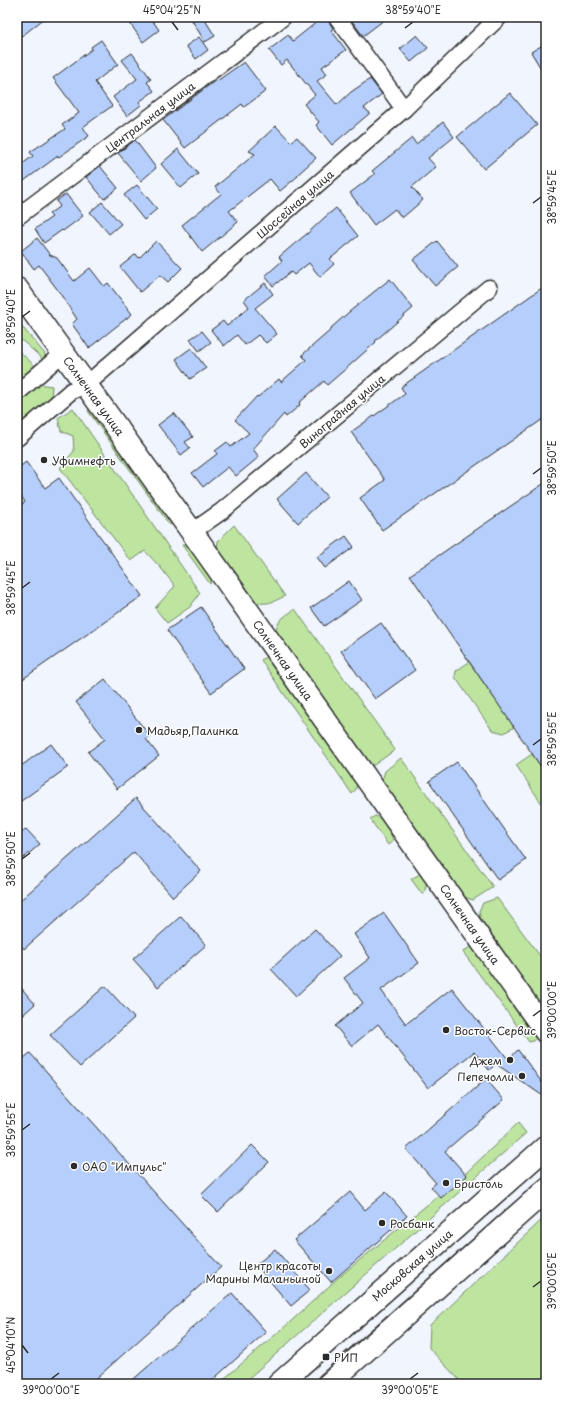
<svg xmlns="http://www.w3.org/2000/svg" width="563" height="1401" viewBox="0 0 563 1401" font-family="'Playpen Sans',sans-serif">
<rect width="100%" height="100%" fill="#f0f5fe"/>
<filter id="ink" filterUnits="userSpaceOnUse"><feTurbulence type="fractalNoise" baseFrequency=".025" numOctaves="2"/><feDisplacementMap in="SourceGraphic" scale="8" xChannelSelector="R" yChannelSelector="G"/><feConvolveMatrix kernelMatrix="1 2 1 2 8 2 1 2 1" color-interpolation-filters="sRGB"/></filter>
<g filter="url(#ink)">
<g fill="#bde5a0" stroke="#748866">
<path d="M17,322H18L45,354V361L17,336Z"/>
<path d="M17,349L37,368L17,385Z"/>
<path d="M38,384L52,386L51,400L17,430V402Z"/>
<path d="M91,406L176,526L169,524L88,411Z"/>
<path d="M73,408L200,593L190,607L167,623L155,608L175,586L160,567L145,551L131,561L60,468L74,451L73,436L61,431L58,418Z"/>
<path d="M234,525L285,596C273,602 266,606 253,601L217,549L218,541Z"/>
<path d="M187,543L213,576L210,584L182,545Z"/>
<path d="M295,609L395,750L374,765H366L275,635C276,620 284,617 295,609Z"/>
<path d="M266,657L271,658L357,783L356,789L352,794L261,660Z"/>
<path d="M469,662L514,727L504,733L492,730L455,677L456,671Z"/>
<path d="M532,754L546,774V810L516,765Z"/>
<path d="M401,758L493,887L473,900L464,897L381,783L385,771Z"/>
<path d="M375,816C384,818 391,832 393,841L388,845L370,819Z"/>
<path d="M420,874L427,882L424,894H422L411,879Z"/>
<path d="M497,898L546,964V1016L481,921L479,911L483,903Z"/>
<path d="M470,947L474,948L537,1035L536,1038L533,1041L529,1042L463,952Z"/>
<path d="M518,1123L526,1133L242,1384H218L288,1324L339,1277L466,1173Z"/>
<path d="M546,1216V1384H463L429,1348L430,1325Z"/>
</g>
<g fill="#b5cefc" stroke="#2b2b2b">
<path d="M17,17H46L22,36L17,30Z"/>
<path d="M136,17H150L159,30L143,42L129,22Z"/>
<path d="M190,17H203L215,36L205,42Z"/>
<path d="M323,17H328L329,22L333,28L331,30L346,50L322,67L327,74L317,81L337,105L351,92L370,79L382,94L364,108L370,113L332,145L316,125L319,122L304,104L315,95L287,60L281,65L269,50L288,35L293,41Z"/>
<path d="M349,17H388L363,36Z"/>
<path d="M417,35L428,48L411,62L400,49Z"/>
<path d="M199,37L208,50L196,59L186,46Z"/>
<path d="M101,40L118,64L95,82L112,106L83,127L89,136L59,157L58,156L17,186V168L33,156L30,152L65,129L62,125L79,113L53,78L92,49L91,47Z"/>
<path d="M546,43V77L531,52Z"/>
<path d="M132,53L151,79L147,82L154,91L139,102L141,105L127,116L113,97L137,79L122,60Z"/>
<path d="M244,62L266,91L244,107L242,104L185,148L163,120L216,80L217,81Z"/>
<path d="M510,93L537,125L484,169L457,137Z"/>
<path d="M443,122L454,137L428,158L436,167L412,187L423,200L402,218L395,209L374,225L350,193L375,174L372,171L412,138L416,144Z"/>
<path d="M276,126L291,142L297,137L316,158L297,175L298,176L280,191L270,179L229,211L238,222L202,252L182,225L221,194L215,187L255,154L249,151Z"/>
<path d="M135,140L156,168L141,181L118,153Z"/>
<path d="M178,149L198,174L181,188L161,164Z"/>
<path d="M100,166L118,188L104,199L86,177Z"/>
<path d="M137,185L157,209L144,220L124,195Z"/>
<path d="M66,194L83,216L63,231L62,230L44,243L35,229L52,217L49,214L60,206L56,201Z"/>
<path d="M102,202L121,224L109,234L90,212Z"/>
<path d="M336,208L358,236L330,259L334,264L320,277L309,263L294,275L291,272L273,286L265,276L282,261L279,257L293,245L308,233L325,217Z"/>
<path d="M37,238L50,255L57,258L74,281L90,268L104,286L108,283L132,314L89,348L72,324L77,319L57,289L39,265L34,269L21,251Z"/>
<path d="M156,241L182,268L168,282L160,275L140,292L120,267L136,254L139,258Z"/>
<path d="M437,241L458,267L435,286L413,260Z"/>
<path d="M390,279L413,308L375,341L376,342L349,366L327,385L324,381L299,403L300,405L286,417L284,414L253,449L259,457L236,476L228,467L203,487L192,473L217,454L215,451L227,442L231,447L249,433L235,420L257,396L258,397L279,379L281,382L306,360L302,355L332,329L331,328L349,312Z"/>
<path d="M265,283L273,294L255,308L277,334L266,343L258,335L245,345L237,335L224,346L211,330L223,321L227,326L249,307L244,300Z"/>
<path d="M546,285V417L382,530L360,498L385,480L351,432L405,394L401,387Z"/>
<path d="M202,331L211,342L199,351L190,339Z"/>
<path d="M191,348L206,368L190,379L176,359Z"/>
<path d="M174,413L193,437L185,442L190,448L181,455L158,425Z"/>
<path d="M26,462L45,488L59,478L142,596L17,683V508L25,502L17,490V469Z"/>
<path d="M306,473L327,497L298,523L277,499Z"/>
<path d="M546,482V774L410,575Z"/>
<path d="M346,536L354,547L325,568L317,557Z"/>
<path d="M349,581L362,600L324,626L311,608Z"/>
<path d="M201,607L244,669L211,693L167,630Z"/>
<path d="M381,623L415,670L375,699L341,651Z"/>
<path d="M105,679L150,736L146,739L159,756L117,789L88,752L105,739L76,702Z"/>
<path d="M51,744L68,767L17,804V769Z"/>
<path d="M457,762L526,860L498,880L429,781Z"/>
<path d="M136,798L201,871L173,897L134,852L24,949L17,940V903Z"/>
<path d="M26,829L40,844L17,864V837Z"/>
<path d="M384,913L419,963L381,990L406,1024L452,988L508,1059L518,1050L546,1088V1098L496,1064L489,1070L474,1052L428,1088L378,1024L352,1046L335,1026L363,1003L344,978L370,958L354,934Z"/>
<path d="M181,916L206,945L158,987L133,959Z"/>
<path d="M315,929L340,956L296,996L271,969Z"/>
<path d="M17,983L35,1004L17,1020Z"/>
<path d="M105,986L134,1018L80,1067L50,1035Z"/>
<path d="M30,1053L221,1267L90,1384H17V1064Z"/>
<path d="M486,1079L504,1100L445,1151L467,1176L441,1198L431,1187L436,1183L406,1149Z"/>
<path d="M252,1145L269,1162L218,1212L201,1195Z"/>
<path d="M350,1192L365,1210L386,1192L407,1216L331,1282L294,1240Z"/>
<path d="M275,1249L310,1290L291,1306L256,1265Z"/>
<path d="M232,1293L266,1332L208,1384H128Z"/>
</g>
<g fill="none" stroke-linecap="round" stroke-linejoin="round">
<defs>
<g id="street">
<path d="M337,17L404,109"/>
<path d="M17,217L283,17"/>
<path d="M17,393L63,353"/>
<path d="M17,438L71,391L86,385L404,109L499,17"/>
<path d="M192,532L222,511L489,288"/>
</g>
<g id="secondary">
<path d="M17,289L192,532L546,1032"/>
<path d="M279,1384L546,1147"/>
<path d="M328,1384L546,1190"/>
</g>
</defs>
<use href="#street" stroke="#2b2b2b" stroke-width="19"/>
<use href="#secondary" stroke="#2b2b2b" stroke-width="25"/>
<use href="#street" stroke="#fff" stroke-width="16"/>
<use href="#secondary" stroke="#fff" stroke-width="22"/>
<g stroke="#2b2b2b" stroke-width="1">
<path d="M296,1384L546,1163"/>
<path d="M312,1384L546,1174"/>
</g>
</g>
</g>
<path fill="none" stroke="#2b2b2b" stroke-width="1.5" d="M172,22L178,30M405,28L413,22M533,203L541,197M22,317L30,311M533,474L541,468M22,588L30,582M533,745L541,739M22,859L30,853M533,1016L541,1010M22,1130L30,1124M533,1287L541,1281M22,1345L28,1353M51,1379L59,1373M410,1379L418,1373"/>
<g fill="#2b2b2b" stroke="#fff" stroke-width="1.5">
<circle cx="44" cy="460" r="4"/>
<circle cx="139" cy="730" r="4"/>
<circle cx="446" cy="1030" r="4"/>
<circle cx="510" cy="1060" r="4"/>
<circle cx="522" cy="1076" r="4"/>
<circle cx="74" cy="1166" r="4"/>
<circle cx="446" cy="1183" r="4"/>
<circle cx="382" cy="1223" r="4"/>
<circle cx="329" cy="1271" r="4"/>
<rect x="322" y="1353" width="8" height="8" rx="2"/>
</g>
<g text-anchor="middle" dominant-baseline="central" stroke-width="3" stroke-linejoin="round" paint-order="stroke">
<g font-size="11" fill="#2b2b2b" stroke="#fff">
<text transform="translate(150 117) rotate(-37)">Центральная улица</text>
<text transform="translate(295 204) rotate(-41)">Шоссейная улица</text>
<text transform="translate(94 396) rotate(54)">Солнечная улица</text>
<text transform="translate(342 411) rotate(-40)">Виноградная улица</text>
<text transform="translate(283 660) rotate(55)">Солнечная улица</text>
<text transform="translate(470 924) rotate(55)">Солнечная улица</text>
<text transform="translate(412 1265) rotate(-41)">Московская улица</text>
</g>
<g font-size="11" fill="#2b2b2b" stroke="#fff" text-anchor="start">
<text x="52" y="460">Уфимнефть</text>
<text x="147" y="730">Мадьяр,Палинка</text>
<text x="454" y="1030">Восток-Сервис</text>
<text x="502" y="1060" text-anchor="end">Джем</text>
<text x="514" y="1076" text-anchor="end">Пепечолли</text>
<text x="82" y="1166">ОАО "Импульс"</text>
<text x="454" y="1183">Бристоль</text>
<text x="390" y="1223">Росбанк</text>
<text x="321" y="1265" text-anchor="end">Центр красоты<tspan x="321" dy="13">Марины Маланьиной</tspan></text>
<text x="334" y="1357">РИП</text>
</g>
</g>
<rect width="563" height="1401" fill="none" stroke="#fff" stroke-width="44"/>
<rect x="22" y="22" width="519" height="1357" fill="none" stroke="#2b2b2b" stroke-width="1.5"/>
<g font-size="10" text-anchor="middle" fill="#2b2b2b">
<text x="172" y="14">45°04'25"N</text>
<text x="413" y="14">38°59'40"E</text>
<text transform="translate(552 197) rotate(-90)" y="4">38°59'45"E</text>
<text transform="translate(11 317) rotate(-90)" y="4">38°59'40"E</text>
<text transform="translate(552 468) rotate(-90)" y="4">38°59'50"E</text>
<text transform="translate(11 588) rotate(-90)" y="4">38°59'45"E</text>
<text transform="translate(552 739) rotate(-90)" y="4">38°59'55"E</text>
<text transform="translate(11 859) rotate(-90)" y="4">38°59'50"E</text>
<text transform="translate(552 1010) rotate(-90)" y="4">39°00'00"E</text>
<text transform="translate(11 1130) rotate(-90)" y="4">38°59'55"E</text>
<text transform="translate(552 1281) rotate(-90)" y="4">39°00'05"E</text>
<text transform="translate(11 1345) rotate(-90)" y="4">45°04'10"N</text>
<text x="51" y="1394">39°00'00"E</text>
<text x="410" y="1394">39°00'05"E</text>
</g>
</svg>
